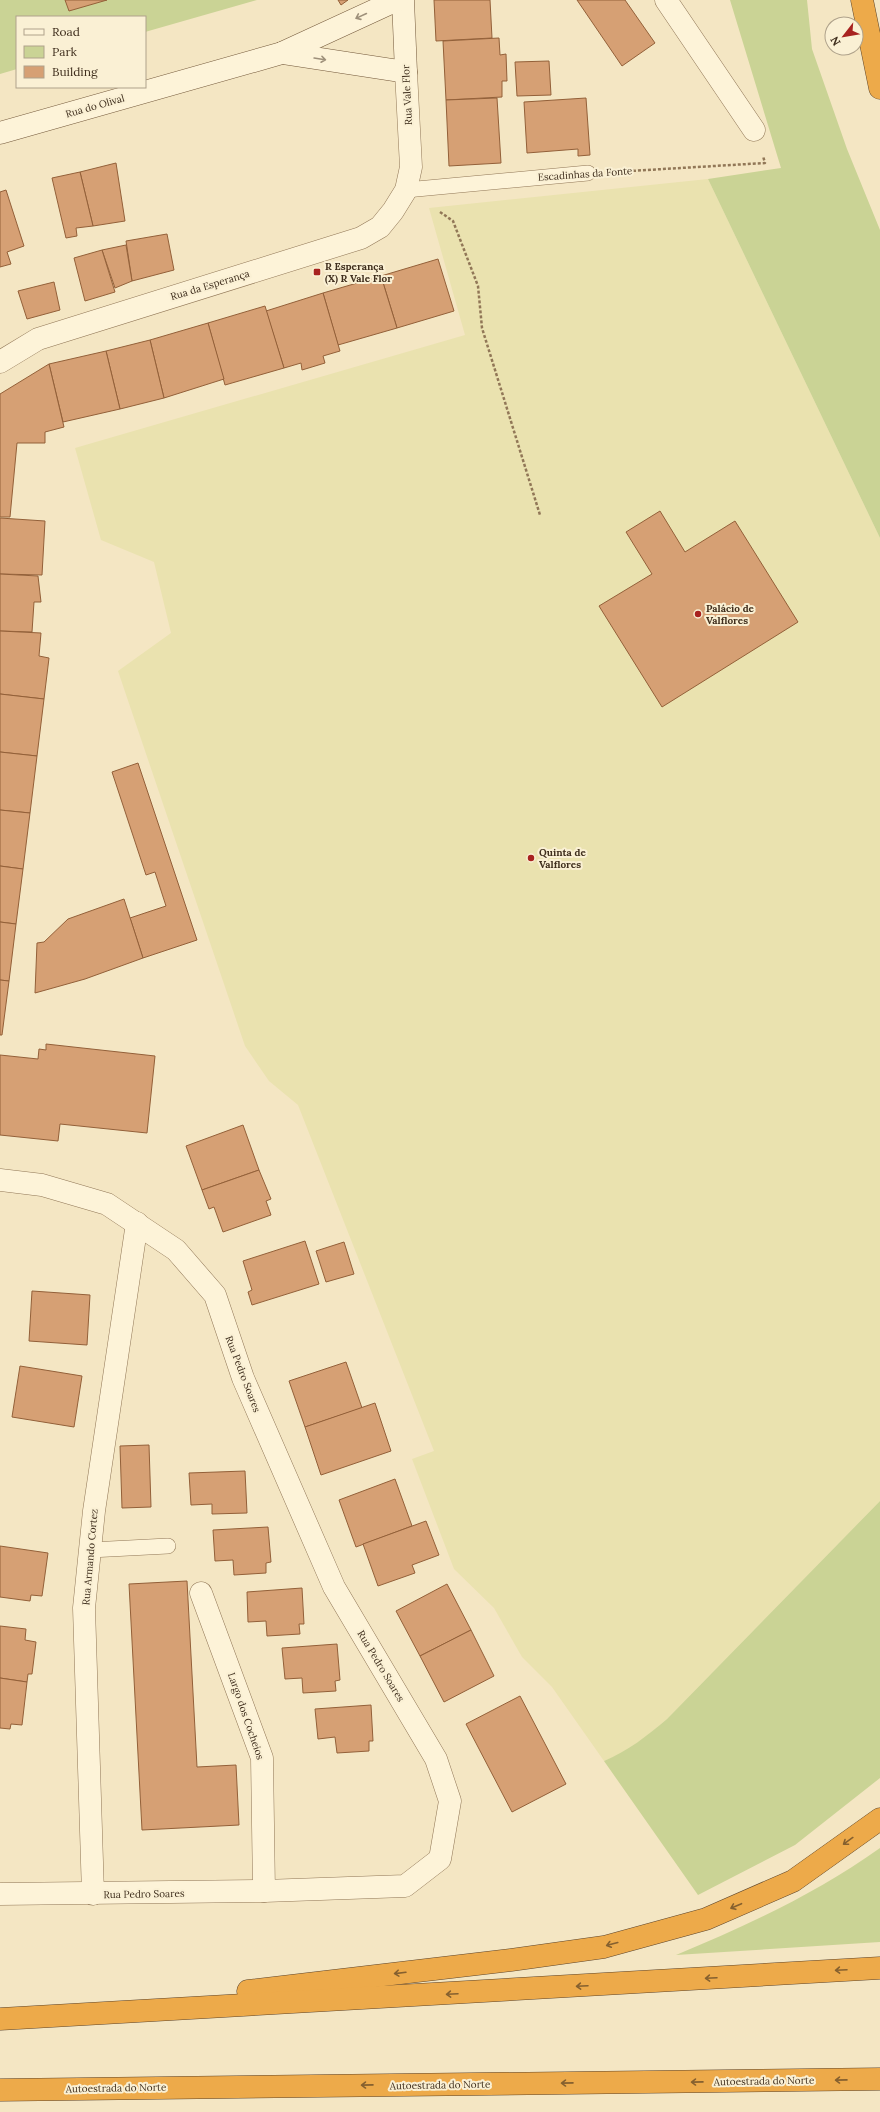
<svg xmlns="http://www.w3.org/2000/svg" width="880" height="2112" viewBox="0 0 880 2112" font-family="Lora,serif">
<rect width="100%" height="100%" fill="#f4e6c3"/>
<path fill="#eae2af" d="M708,179L880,538V1501L667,1719L642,1740L623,1753L604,1761L552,1687L522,1657L494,1608L454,1569L412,1459L434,1451L298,1105L269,1081L245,1046L118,671L171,633L154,562L101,540L75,448L465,335L429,208Z"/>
<g fill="#cad395">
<path d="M0,0H257L145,32V17H17V69L0,74Z"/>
<path d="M730,0H807L812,49L847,149L880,230V538L708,179L781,168Z"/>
<path d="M880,1501V1778L795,1845L698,1895L604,1761C628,1751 647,1736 667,1719Z"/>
<path d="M880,1848V1942L676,1955C748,1925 817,1893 880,1848Z"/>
</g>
<g fill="#d6a074" stroke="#936039">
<path d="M65,0H107L69,11Z"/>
<path d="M338,0H348L341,5Z"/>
<path d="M434,0H490L492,38L436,41Z"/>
<path d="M577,0H625L655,43L622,66Z"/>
<path d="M499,38L500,55L506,54L507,81H502V97L446,100L443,41Z"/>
<path d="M549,61L551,95L517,96L515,62Z"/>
<path d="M497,98L501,163L449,166L446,100Z"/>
<path d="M586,98L590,155L578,156V149L527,153L524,102Z"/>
<path d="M116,163L125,221L93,226L80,172Z"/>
<path d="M80,172L93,226L76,228L77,236L66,238L52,178Z"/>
<path d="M6,190L24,246L7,252L11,264L0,267V192Z"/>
<path d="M167,234L174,270L132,281L126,241Z"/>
<path d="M126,245L132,281L115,288L102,250Z"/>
<path d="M102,250L115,292L85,301L74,258Z"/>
<path d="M438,259L454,311L397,328L381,276Z"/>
<path d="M381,276L397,328L338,345L323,293Z"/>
<path d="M54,282L60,310L27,319L18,291Z"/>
<path d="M323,293L340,351L323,356L325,363L302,370L301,363L284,368L266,311Z"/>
<path d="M265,306L284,368L225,385L208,323Z"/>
<path d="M208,323L224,379L164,398L150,340Z"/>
<path d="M150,340L164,398L120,409L106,351Z"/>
<path d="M106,351L120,409L63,422L49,364Z"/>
<path d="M49,364L64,427L45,432V443H17L10,517H0V394Z"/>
<path d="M660,511L685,552L735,521L798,622L662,707L599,606L652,574L626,532Z"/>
<path d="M0,518L45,521L42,575L0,574Z"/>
<path d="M0,574L38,576L41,602H34L32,632L0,631Z"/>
<path d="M0,631L41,633L39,656L49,658L44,699L0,694Z"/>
<path d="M0,694L44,699L37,756L0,752Z"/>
<path d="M0,752L37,756L30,813L0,810Z"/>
<path d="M138,763L197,940L143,958L130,918L166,906L155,872L146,875L112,772Z"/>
<path d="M0,810L30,813L23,869L0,866Z"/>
<path d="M0,866L23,869L16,924L0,922Z"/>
<path d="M124,899L143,958L85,979L35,993L37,943L44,942L68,919Z"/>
<path d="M0,922L16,924L9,981L0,980Z"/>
<path d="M0,980L9,981L2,1035H0Z"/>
<path d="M46,1044L155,1056L147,1133L60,1124L58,1141L0,1135V1055L38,1059L39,1049L46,1050Z"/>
<path d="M243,1125L259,1170L202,1190L186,1146Z"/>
<path d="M259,1170L271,1199L266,1201L271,1215L223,1232L214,1207L209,1209L202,1190Z"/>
<path d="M305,1241L319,1284L252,1305L248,1292L252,1290L243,1261Z"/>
<path d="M344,1242L354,1274L326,1282L316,1251Z"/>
<path d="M32,1291L90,1295L87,1345L29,1341Z"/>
<path d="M346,1362L362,1408L305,1427L289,1381Z"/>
<path d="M20,1366L82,1376L74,1427L12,1417Z"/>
<path d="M375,1403L391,1451L321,1475L305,1427Z"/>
<path d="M149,1445L151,1507L122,1508L120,1446Z"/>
<path d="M245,1471L247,1513L212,1514V1504L191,1505L189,1473Z"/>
<path d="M395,1479L412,1526L356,1547L339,1500Z"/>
<path d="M426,1521L439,1555L412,1565L415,1573L378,1586L363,1544Z"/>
<path d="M268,1527L271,1562L266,1563V1573L234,1575L233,1560L215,1561L213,1530Z"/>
<path d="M0,1546L48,1553L42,1596L31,1595L30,1601L0,1597Z"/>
<path d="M187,1581L197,1767L236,1765L239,1825L142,1830L129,1584Z"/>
<path d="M447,1584L471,1630L420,1656L396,1611Z"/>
<path d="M302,1588L304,1624H299L300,1634L267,1636L266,1621L248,1622L247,1592Z"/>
<path d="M0,1626L26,1629L25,1640L36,1642L32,1674H28L27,1682L0,1678Z"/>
<path d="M471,1630L494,1676L444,1702L420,1656Z"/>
<path d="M337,1644L340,1680L335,1681L336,1691L303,1693L302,1678L285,1679L282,1648Z"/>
<path d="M0,1678L27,1682L22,1725L11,1724L10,1729L0,1728Z"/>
<path d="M520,1696L566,1784L512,1812L466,1724Z"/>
<path d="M371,1705L373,1741H369V1751L337,1753L335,1737L318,1739L315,1709Z"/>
</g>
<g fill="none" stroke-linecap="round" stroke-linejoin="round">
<defs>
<g id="lane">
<path d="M406,190L588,173"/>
<path d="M90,1550L168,1546"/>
</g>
<g id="street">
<path d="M666,0L754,130"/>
<path d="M0,362L38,339L361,238L380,227L393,211L406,190L411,167L406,72"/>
<path d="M0,1180L42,1185L107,1204L176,1250L215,1295L243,1378L334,1587L436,1759L450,1801L440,1859L405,1886L264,1891L0,1894"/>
<path d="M201,1593L262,1758L264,1891"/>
<path d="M93,1894L84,1608L94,1511L137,1223"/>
</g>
<g id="secondary">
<path d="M282,53L406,72L403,0"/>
<path d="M0,133L282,53L397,0"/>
</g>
<g id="highway">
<path d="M862,0L880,88"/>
<path d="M248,1991L511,1960L604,1947L706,1919L793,1881L880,1819"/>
<path d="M0,2019L880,1968"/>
<path d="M0,2090L880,2079"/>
</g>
</defs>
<use href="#lane" stroke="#917757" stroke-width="16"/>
<use href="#street" stroke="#917757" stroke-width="23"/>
<use href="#secondary" stroke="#73583a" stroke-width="23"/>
<use href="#highway" stroke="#5e452b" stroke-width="23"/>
<g stroke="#917757" stroke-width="2.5" stroke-dasharray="3 2" stroke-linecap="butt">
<path d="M613,172L765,163L763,156"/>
<path d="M440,212L453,221L478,286L482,328L540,515"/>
</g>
<use href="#lane" stroke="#fdf3d8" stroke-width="15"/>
<use href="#street" stroke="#fdf3d8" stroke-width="22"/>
<use href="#secondary" stroke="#fdf3d8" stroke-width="22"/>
<use href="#highway" stroke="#edaa4a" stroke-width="22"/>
</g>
<defs><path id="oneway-shaft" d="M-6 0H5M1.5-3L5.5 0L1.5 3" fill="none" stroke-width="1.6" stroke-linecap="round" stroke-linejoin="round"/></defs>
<g stroke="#9e907a">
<use href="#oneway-shaft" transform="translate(361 16) rotate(155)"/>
<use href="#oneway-shaft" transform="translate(320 59) rotate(9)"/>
</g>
<g stroke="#85602f">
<use href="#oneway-shaft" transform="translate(848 1841) rotate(144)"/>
<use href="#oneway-shaft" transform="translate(736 1906) rotate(157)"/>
<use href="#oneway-shaft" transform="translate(612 1944) rotate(165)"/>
<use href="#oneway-shaft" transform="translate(841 1970) rotate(177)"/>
<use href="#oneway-shaft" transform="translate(400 1973) rotate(173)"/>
<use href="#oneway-shaft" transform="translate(711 1978) rotate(177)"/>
<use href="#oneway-shaft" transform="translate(582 1986) rotate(177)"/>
<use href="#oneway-shaft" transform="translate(452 1994) rotate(177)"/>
<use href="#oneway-shaft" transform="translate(841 2080) rotate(179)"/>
<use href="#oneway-shaft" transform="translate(697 2082) rotate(179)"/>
<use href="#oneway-shaft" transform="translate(567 2083) rotate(179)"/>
<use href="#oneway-shaft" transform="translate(367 2085) rotate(179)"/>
</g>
<g fill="#a8221f" stroke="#faf0d4" stroke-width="1.5">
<rect x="313" y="268" width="8" height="8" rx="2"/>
<circle cx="698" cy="614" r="4"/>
<circle cx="531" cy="858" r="4"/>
</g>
<g text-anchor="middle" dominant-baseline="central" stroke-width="4" stroke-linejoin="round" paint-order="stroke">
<g font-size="10" fill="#3f2e1d" stroke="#faf0d4">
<text transform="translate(407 95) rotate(-93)">Rua Vale Flor</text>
<text transform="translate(95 106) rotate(-16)">Rua do Olival</text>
<text transform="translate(585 174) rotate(-4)">Escadinhas da Fonte</text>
<text transform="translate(210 285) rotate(-17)">Rua da Esperança</text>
<text transform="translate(243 1374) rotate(69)">Rua Pedro Soares</text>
<text transform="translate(90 1557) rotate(-85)">Rua Armando Cortez</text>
<text transform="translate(381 1666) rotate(59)">Rua Pedro Soares</text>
<text transform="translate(246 1716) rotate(71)">Largo dos Cocheios</text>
<text transform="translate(144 1894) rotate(-1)">Rua Pedro Soares</text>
<text transform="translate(764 2081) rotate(-1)">Autoestrada do Norte</text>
<text transform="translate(440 2085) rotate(-1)">Autoestrada do Norte</text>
<text transform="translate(116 2088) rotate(-1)">Autoestrada do Norte</text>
</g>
<g font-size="10" font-weight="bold" fill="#3f2e1d" stroke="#faf0d4" text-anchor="start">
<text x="325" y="266">R Esperança<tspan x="325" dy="12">(X) R Vale Flor</tspan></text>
<text x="706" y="608">Palácio de<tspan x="706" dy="12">Valflores</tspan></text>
<text x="539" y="852">Quinta de<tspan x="539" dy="12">Valflores</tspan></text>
</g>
</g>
<rect x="16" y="16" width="130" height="72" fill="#faf0d4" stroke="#afa28b"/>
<rect x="24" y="29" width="20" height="6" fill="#fdf3d8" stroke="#afa28b"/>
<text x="52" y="36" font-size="12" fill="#3f2e1d">Road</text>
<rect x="24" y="46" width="20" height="12" fill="#cad395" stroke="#afa28b"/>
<text x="52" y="56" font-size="12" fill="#3f2e1d">Park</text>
<rect x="24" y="66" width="20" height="12" fill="#d6a074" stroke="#afa28b"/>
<text x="52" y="76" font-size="12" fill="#3f2e1d">Building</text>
<g transform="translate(844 36) rotate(239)"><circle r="19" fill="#faf0d4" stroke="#afa28b"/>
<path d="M0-3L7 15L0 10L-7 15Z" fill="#a8221f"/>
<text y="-6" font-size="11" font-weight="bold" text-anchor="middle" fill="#3f2e1d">N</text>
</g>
</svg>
